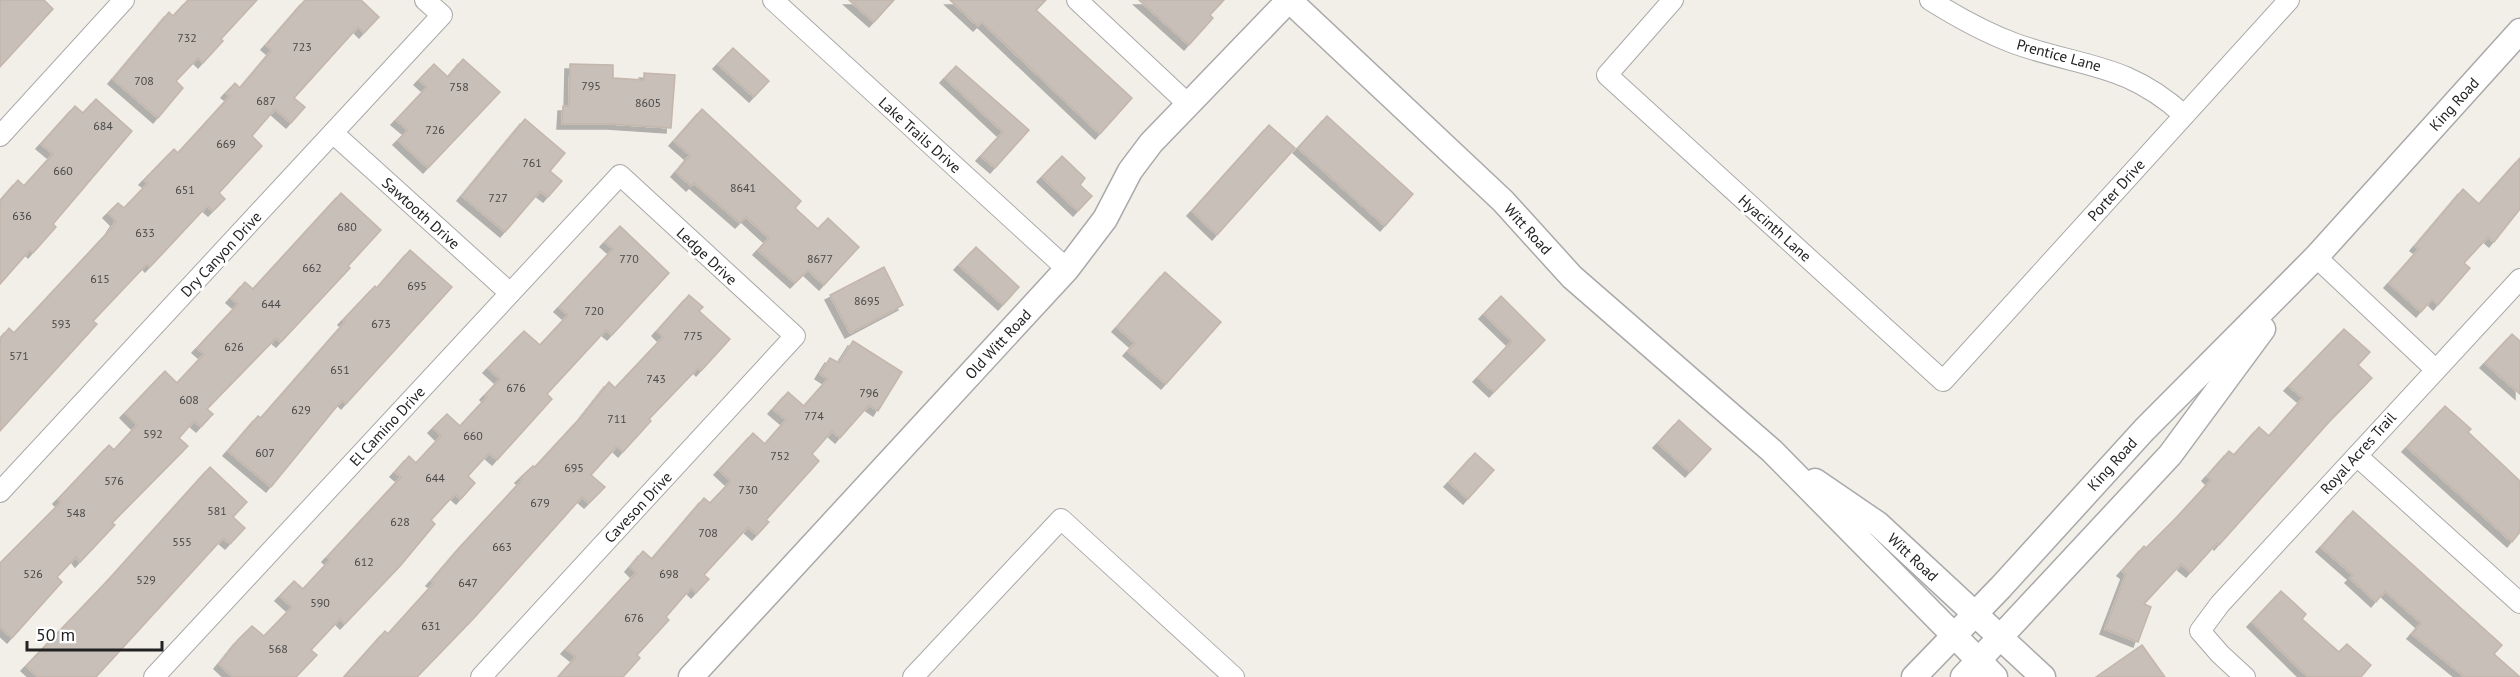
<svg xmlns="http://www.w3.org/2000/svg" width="2520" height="677" viewBox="0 0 2520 677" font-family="'PT Sans',sans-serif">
<defs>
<filter id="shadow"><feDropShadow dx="-5" dy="5" stdDeviation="0" flood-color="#0004"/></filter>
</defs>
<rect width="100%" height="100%" fill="#f2efe9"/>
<g fill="#c7bfb8" stroke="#c4b6ab" stroke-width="1.5" filter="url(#shadow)">
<path d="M0,0H44L53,9L0,67Z"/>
<path d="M188,0H257L221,39L223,41L203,63L198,58L176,81L183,88L158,118L113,79L169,12L173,16Z"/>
<path d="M305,0H361L379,17L364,33L358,27L294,98L305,107L291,123L275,109L252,136L262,146L219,193L225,199L213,211L207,206L150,267L147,264L93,321L97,324L0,431V339L9,328L14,333L110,230L116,221L108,213L118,203L124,208L148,183L144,180L174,149L178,153L230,96L226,93L235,83L240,88L272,50L266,45Z"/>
<path d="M849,0H894L874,22Z"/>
<path d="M950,0H1046L1036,10L1132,98L1100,134L982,22L978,26Z"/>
<path d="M1139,0H1224L1210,15L1213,18L1189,45Z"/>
<path d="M733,48L769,81L754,97L718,64Z"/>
<path d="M463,59L500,92L428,168L398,140L408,130L396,120L427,87L419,80L434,64L448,77Z"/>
<path d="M570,64L613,65V78L644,80V73L675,75L671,128L612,124H562L563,106H569Z"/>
<path d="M956,66L1029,130L995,168L981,156L1003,132L945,78Z"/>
<path d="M96,99L132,131L53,224L56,227L33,253L30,250L0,284V201L18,180L24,186L53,154L41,144L75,106L83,113Z"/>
<path d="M702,109L801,201L795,208L818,229L828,218L859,247L824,285L808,270L795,283L758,250L769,238L746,217L740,223L694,183L691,186L676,172L690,155L674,141Z"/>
<path d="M1327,116L1413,194L1385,226L1298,148Z"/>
<path d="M525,119L565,153L550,171L562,181L548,197L540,191L505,232L462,196Z"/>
<path d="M1269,125L1295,148L1217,235L1192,211Z"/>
<path d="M1062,156L1085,178L1080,185L1092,196L1078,211L1042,177Z"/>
<path d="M2520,158V209L2494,242L2488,237L2464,263L2470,268L2438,305L2432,299L2421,312L2389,283L2419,249L2415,246L2463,189L2479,204Z"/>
<path d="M341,193L381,230L348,266L350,268L281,342L276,338L207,409L213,414L201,427L194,421L179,438L188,446L112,523L115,525L80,562L76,557L57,577L62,582L12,638L0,627V563L61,502L58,499L109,445L114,450L137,425L125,413L165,371L177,383L204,354L197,348L238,304L231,298L245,282L253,289Z"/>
<path d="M620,226L669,273L612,335L606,330L547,394L552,399L497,460L489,453L468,476L475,483L461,499L455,494L431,520L435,524L401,565L345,624L340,619L311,650L317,655L296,677H233L219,664L238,640L252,626L264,636L292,607L280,596L294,581L303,589L330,560L327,557L401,477L395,472L409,456L416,463L441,436L433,428L447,414L460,426L487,397L485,395L500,379L488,368L524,331L540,345L568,315L559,307L613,249L605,242Z"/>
<path d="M976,247L1019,287L1003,305L959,265Z"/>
<path d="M410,250L452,287L346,404L342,400L271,487L228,451L258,416L261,418L345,322L343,320L375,286L377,288Z"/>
<path d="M884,267L903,305L850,333L830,295Z"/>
<path d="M1165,272L1221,322L1166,384L1128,351L1135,343L1117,327Z"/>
<path d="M689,295L703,307L699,311L730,339L701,371L698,368L649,419L651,421L623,452L617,446L591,475L605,487L589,503L582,497L474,618L417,677H344L385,631L388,634L434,583L431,581L461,546L522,480L520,478L533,466L535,467L583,415L609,382L615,388L663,337L657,331Z"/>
<path d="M1501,296L1545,340L1494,392L1478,377L1512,341L1484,314Z"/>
<path d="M2344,329L2370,352L2358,365L2372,378L2329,422L2219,545L2217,543L2191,572L2181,564L2144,604L2151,607L2138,642L2105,629L2126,574L2122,571L2144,546L2146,548L2178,516L2211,480L2207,476L2229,451L2234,455L2259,427L2269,436L2303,398L2289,386Z"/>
<path d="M2512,334L2520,341V394L2485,363Z"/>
<path d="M853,341L902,372L878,411L869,405L840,438L832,431L812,454L819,461L766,520L769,522L757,535L748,527L704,575L709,579L696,593L691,588L666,617L669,620L637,655L640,658L623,677H558L576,657L566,649L636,573L630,567L643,551L652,559L704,498L710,503L731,481L719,470L753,433L765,444L786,420L773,409L788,392L804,406L828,379L820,374L830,358L839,363Z"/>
<path d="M2445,406L2471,429L2468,432L2520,481V532L2512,542L2407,447Z"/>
<path d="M1679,420L1711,449L1690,472L1658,443Z"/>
<path d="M1475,453L1494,470L1468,499L1449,482Z"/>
<path d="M210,467L247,502L233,517L245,528L230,544L223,538L96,677H38L26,666L111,577Z"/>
<path d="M2353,511L2502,645L2494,654L2520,677H2465L2412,634L2421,623L2385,591L2376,602L2350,578L2353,575L2321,547Z"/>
<path d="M2281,591L2306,614L2302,619L2339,652L2347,644L2371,665L2361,677H2308L2252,622Z"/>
<path d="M2142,645L2165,677H2096Z"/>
</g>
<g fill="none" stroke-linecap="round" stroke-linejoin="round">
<defs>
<g id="minor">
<path d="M773,0L1067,269"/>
<path d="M1077,0L1189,105"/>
<path d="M1673,0L1607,75L1943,381L2289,0"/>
<path d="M1930,0C1957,17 1986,33 2016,44C2085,68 2126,63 2184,115"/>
<path d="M333,133L510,293"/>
<path d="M0,136L124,0"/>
<path d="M2316,257L2435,369"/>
<path d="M2357,456L2520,603"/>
<path d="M0,492L442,15L425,0"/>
<path d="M154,677L620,175L795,336L481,677"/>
<path d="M913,677L1061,519L1234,677"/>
<path d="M2245,677L2220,654L2200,631L2220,604L2520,279"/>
</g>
<g id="tertiary">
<path d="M1289,0L1503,201L1572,277L1772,451L1995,677"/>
<path d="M1815,481L1878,524L2043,677"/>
<path d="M691,677L1067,269L1105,219L1130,171L1151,143L1289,0"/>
<path d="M1914,677L2001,587L2144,430L2316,257L2520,31"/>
<path d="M1963,677L2170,455L2263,329"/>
</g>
</defs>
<use href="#minor" stroke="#a9a9a9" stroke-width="22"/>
<use href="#tertiary" stroke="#a9a9a9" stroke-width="27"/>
<use href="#minor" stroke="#fff" stroke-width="20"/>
<use href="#tertiary" stroke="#fff" stroke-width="24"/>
</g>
<g text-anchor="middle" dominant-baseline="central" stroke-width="6" stroke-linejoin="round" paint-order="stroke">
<g font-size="12" fill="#4b4948">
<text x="187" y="37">732</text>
<text x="302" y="46">723</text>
<text x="144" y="80">708</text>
<text x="591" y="85">795</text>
<text x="459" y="86">758</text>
<text x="266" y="100">687</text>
<text x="648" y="102">8605</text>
<text x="103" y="125">684</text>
<text x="435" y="129">726</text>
<text x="226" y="143">669</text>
<text x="532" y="162">761</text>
<text x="63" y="170">660</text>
<text x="743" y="187">8641</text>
<text x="185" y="189">651</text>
<text x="498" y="197">727</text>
<text x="22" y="215">636</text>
<text x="347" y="226">680</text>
<text x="145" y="232">633</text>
<text x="629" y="258">770</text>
<text x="820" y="258">8677</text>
<text x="312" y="267">662</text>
<text x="100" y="278">615</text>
<text x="417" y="285">695</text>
<text x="867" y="300">8695</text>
<text x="271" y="303">644</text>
<text x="594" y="310">720</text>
<text x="61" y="323">593</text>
<text x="381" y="323">673</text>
<text x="693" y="335">775</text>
<text x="234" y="346">626</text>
<text x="19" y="355">571</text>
<text x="340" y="369">651</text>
<text x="656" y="378">743</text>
<text x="516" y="387">676</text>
<text x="869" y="392">796</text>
<text x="189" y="399">608</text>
<text x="301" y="409">629</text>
<text x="814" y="415">774</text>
<text x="617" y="418">711</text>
<text x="153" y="433">592</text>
<text x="473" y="435">660</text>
<text x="265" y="452">607</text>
<text x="780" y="455">752</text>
<text x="574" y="467">695</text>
<text x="435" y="477">644</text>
<text x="114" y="480">576</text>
<text x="748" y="489">730</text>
<text x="540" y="502">679</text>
<text x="217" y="510">581</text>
<text x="76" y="512">548</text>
<text x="400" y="521">628</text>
<text x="708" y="532">708</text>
<text x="182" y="541">555</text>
<text x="502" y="546">663</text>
<text x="364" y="561">612</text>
<text x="33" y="573">526</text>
<text x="669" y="573">698</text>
<text x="146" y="579">529</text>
<text x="468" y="582">647</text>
<text x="320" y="602">590</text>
<text x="634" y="617">676</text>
<text x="431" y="625">631</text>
<text x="278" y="648">568</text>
</g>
<g font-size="15" fill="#222" stroke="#fff">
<text transform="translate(2059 55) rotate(15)">Prentice Lane</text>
<text transform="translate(2454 104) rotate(-48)">King Road</text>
<text transform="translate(920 135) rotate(42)">Lake Trails Drive</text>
<text transform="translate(2116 190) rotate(-48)">Porter Drive</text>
<text transform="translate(421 213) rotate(42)">Sawtooth Drive</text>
<text transform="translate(1775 228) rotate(42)">Hyacinth Lane</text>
<text transform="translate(1528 229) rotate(48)">Witt Road</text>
<text transform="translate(221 254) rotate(-47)">Dry Canyon Drive</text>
<text transform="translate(707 256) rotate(43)">Ledge Drive</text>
<text transform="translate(998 344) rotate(-47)">Old Witt Road</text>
<text transform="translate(387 426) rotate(-47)">El Camino Drive</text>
<text transform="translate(2358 453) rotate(-48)">Royal Acres Trail</text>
<text transform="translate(2112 464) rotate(-48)">King Road</text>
<text transform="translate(638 507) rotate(-47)">Caveson Drive</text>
<text transform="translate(1913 557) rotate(43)">Witt Road</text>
</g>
</g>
<path d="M27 641v9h135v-9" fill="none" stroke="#222222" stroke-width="3"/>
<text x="36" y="641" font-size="18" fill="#222222" stroke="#ffffff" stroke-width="4.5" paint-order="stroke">50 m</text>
</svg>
